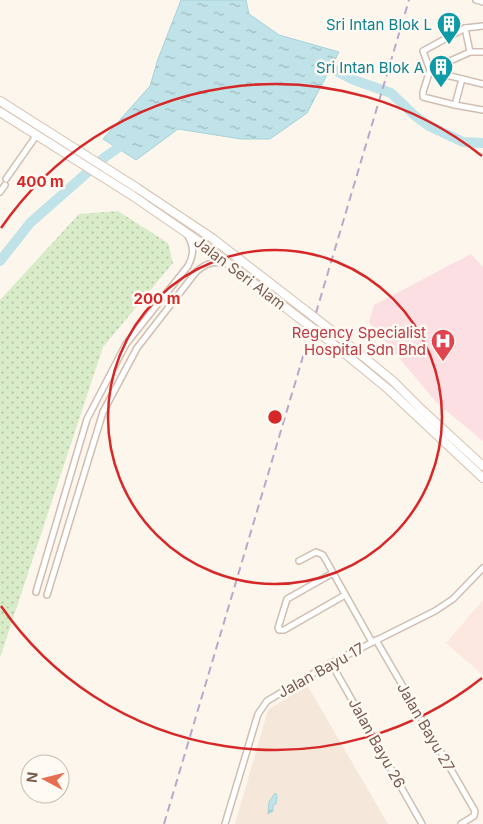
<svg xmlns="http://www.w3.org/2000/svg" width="483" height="824" viewBox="0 0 483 824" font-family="Inter,sans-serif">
<defs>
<pattern id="grass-dots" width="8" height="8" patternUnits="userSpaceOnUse" patternTransform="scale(1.25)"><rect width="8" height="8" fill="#d8ecc9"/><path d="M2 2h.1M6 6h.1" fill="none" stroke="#b4c2a5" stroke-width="1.8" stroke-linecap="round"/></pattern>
<pattern id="water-ripples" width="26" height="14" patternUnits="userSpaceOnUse" patternTransform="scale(1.25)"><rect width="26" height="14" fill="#bfe3e8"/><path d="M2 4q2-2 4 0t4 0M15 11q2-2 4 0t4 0" fill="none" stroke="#a0bbbe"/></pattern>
</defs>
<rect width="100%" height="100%" fill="#fdf6ec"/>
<path fill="#f5e8da" d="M307,685L388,824H235L268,710Z"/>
<path fill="#fde8e0" d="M483,600V675L446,643Z"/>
<path fill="#fbdfe3" d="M471,254L483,267V441L437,403L369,322L374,305Z"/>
<path fill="url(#grass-dots)" d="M118,211L168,243L173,263L103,347L0,658V300L79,214Z"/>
<g fill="url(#water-ripples)" stroke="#a5d3da">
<path d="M181,0H246L249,14L279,35L339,52L307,113L270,139H241L178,129L136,160L103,139L150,86L158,59Z"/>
<path d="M275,793L277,795L276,804L273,805V811L268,814L269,802Z"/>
</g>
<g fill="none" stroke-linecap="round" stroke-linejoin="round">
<g stroke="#bfe3e8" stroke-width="10">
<path d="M319,62L354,80L391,93L414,115L429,126L463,142L483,143"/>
<path d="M0,261L30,223L105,157L128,141"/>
</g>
<defs>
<g id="minor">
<path d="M476,0L483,2"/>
<path d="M483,26L465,28L423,51L430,70L423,92V97L455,105L483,110"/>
<path d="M465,28L470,52"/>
<path d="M430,70L470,52H483"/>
<path d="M430,71L483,84"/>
<path d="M455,105L462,79"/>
<path d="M6,179L36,136"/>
<path d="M0,192L5,185"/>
<path d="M299,561L316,552L323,555L372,642"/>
<path d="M333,573L287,599L278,628L279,630H284L345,595"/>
<path d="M36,592L87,419L126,344L188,266C194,255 194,247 188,236"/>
<path d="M47,595L103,412L137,348L196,272C205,264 212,261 225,263"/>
<path d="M376,640L475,811L474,816L461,824"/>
<path d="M331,663L422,824"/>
<path d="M225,824L258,714L267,701L331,663L435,611L453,599L483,568"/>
</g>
<g id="secondary">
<path d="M0,101L137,188L212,238L305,310"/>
<path d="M0,112L133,196L204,245L299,318"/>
<path d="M332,331L393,381L422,410L483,466"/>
<path d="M327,339L388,389L483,478"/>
</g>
</defs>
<use href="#minor" stroke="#d1beb0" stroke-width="8"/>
<use href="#secondary" stroke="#d6c0b0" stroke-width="10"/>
<use href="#minor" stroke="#fff" stroke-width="5"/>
<use href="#secondary" stroke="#fff" stroke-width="8"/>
<path stroke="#b9a8c9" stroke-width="2" stroke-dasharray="8 5" stroke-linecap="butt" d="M164,824L409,0"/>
<defs>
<g id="secondary-bridge">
<path d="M305,310L332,331"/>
<path d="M299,318L327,339"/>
</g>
</defs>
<use href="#secondary-bridge" stroke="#d6c0b0" stroke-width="10" stroke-linecap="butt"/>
<use href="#secondary-bridge" stroke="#fff" stroke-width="8"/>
</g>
<g fill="none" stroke="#d62828" stroke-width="2.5">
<circle cx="275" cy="417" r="167"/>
<path d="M482 678A333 333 0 0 1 1 606M1 228A333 333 0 0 1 482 156"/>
</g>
<defs>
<symbol id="building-pin" viewBox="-11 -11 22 30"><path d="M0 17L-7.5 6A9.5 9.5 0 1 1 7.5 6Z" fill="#0f9aa8" stroke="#fffaf3"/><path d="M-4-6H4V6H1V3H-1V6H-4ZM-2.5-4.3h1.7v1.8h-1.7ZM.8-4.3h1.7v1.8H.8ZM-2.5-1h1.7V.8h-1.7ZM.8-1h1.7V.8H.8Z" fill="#fff"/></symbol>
<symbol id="hospital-pin" viewBox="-11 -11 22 30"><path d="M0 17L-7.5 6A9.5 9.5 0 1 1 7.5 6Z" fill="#e0444e" stroke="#fffaf3"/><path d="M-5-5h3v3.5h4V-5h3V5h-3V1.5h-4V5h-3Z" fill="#fff"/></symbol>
</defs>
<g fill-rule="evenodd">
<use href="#building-pin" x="435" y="10" width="28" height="38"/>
<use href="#building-pin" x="427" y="53" width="28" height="38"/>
<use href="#hospital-pin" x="429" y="327" width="28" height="38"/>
</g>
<g text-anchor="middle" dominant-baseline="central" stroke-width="5" stroke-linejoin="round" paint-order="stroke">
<g font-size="15" fill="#0d838f" stroke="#fffaf3" text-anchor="end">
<text x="432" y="24">Sri Intan Blok L</text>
<text x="424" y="67">Sri Intan Blok A</text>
</g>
<g font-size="15" fill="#7a5c4d" stroke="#fffaf3">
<text transform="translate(240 273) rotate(37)">Jalan Seri Alam</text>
<text transform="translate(321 670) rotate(-29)">Jalan Bayu 17</text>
<text transform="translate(426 727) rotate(60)">Jalan Bayu 27</text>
<text transform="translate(377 743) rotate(61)">Jalan Bayu 26</text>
</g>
<g font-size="15" fill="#be3a42" stroke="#fffaf3" text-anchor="end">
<text x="426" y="332">Regency Specialist<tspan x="426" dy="17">Hospital Sdn Bhd</tspan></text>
</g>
</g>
<circle cx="275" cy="417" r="8" fill="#d62828" stroke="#fffaf3" stroke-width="2.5"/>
<g font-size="15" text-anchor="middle" font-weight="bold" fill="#d62828" stroke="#fffaf3" stroke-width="5" stroke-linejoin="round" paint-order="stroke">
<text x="40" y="187">400 m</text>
<text x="157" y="304">200 m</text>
</g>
<g transform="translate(45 779) rotate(277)"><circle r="24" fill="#fffaf3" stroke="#cabbb1"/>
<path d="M0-4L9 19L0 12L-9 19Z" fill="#e76f51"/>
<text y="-8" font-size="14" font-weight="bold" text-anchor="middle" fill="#7a5c4d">N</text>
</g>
</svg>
